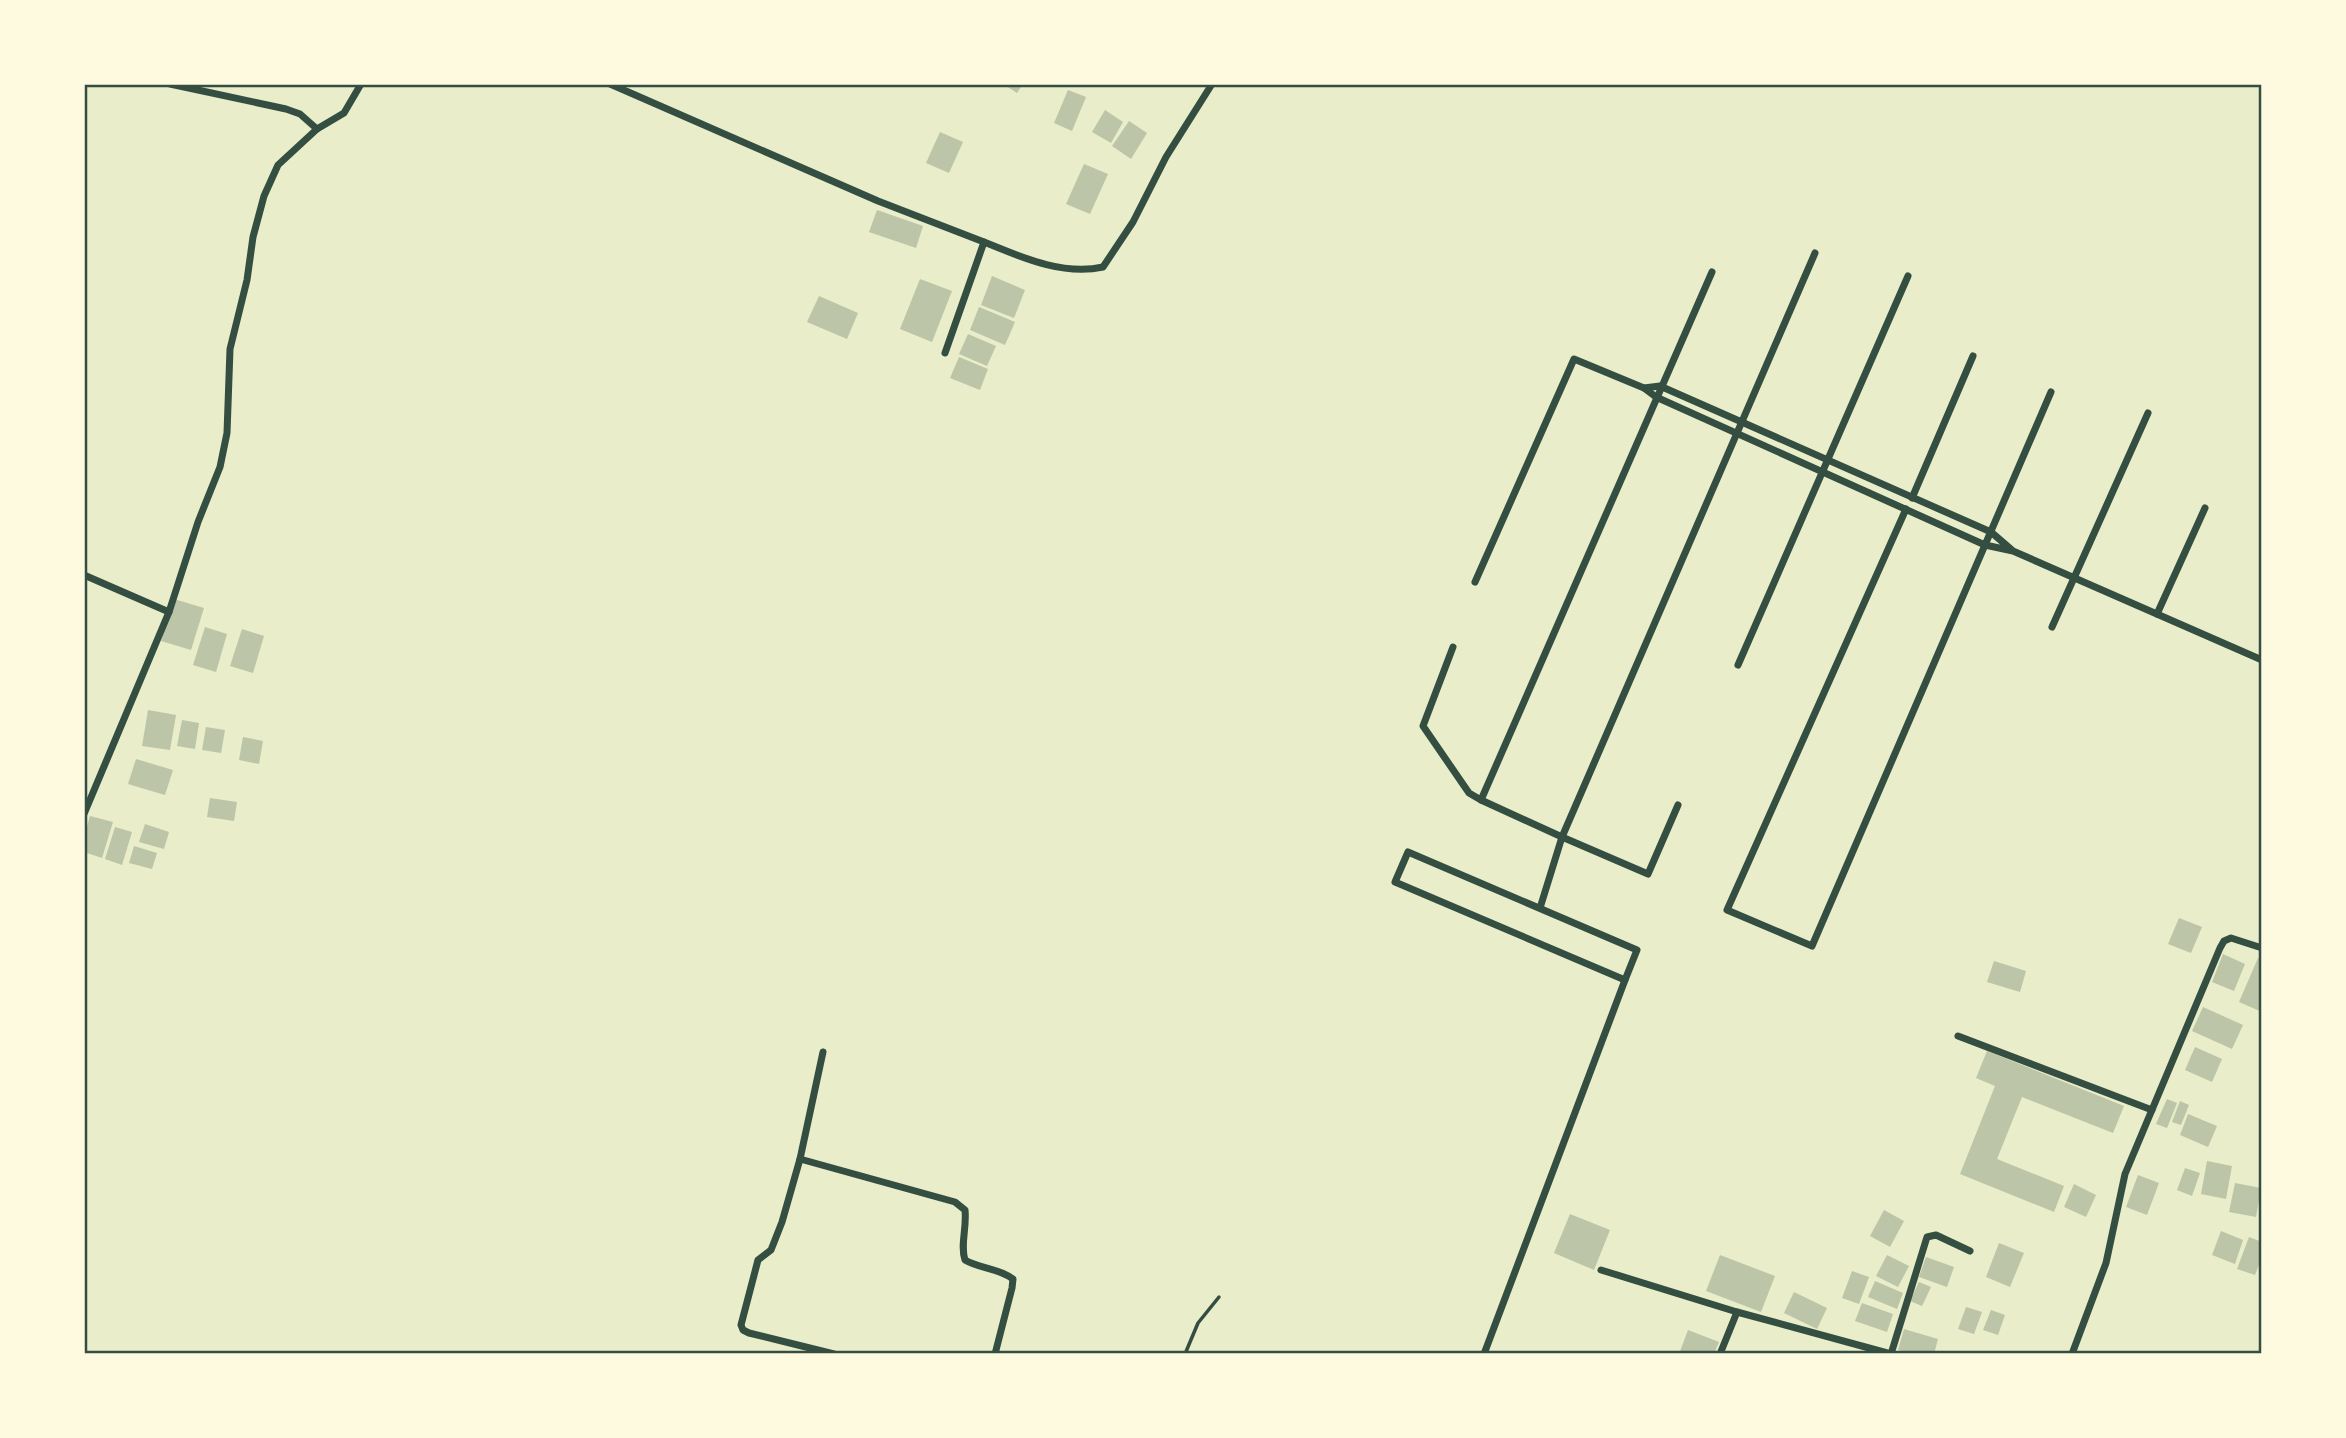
<svg xmlns="http://www.w3.org/2000/svg" width="2346" height="1438" viewBox="0 0 2346 1438" font-family="'Source Sans 3',sans-serif">
<rect width="100%" height="100%" fill="#e9edc9"/>
<g fill="#bcc5a7">
<path d="M1003,84H1023L1017,93Z"/>
<path d="M1068,90L1086,97L1072,131L1054,123Z"/>
<path d="M1105,110L1123,122L1111,143L1092,132Z"/>
<path d="M1129,121L1147,133L1131,159L1112,146Z"/>
<path d="M940,132L963,142L949,173L926,163Z"/>
<path d="M1084,164L1108,174L1090,214L1066,204Z"/>
<path d="M877,210L923,226L916,248L869,232Z"/>
<path d="M992,276L1025,290L1014,318L981,305Z"/>
<path d="M920,279L952,291L932,342L900,329Z"/>
<path d="M819,296L858,313L847,339L807,322Z"/>
<path d="M979,307L1015,322L1005,345L970,330Z"/>
<path d="M968,334L996,346L987,366L959,354Z"/>
<path d="M959,357L988,369L980,390L950,378Z"/>
<path d="M174,599L204,608L191,650L161,641Z"/>
<path d="M205,627L227,634L216,672L193,665Z"/>
<path d="M242,629L264,636L253,673L230,666Z"/>
<path d="M148,710L176,715L170,750L142,746Z"/>
<path d="M182,720L199,723L195,749L177,746Z"/>
<path d="M206,727L225,730L221,753L202,750Z"/>
<path d="M243,737L263,741L259,764L239,760Z"/>
<path d="M136,759L173,770L165,795L128,784Z"/>
<path d="M210,798L237,802L234,821L207,817Z"/>
<path d="M90,816L113,822L102,858L84,852V837Z"/>
<path d="M145,824L169,832L164,849L139,842Z"/>
<path d="M115,827L132,832L122,865L105,859Z"/>
<path d="M134,846L157,853L152,869L129,863Z"/>
<path d="M2179,918L2202,927L2191,953L2168,944Z"/>
<path d="M2223,954L2245,964L2234,991L2212,982Z"/>
<path d="M2258,958L2262,960V1012L2239,1002Z"/>
<path d="M1994,961L2026,971L2020,992L1987,982Z"/>
<path d="M2203,1007L2243,1025L2232,1049L2192,1031Z"/>
<path d="M2195,1047L2222,1059L2212,1082L2185,1070Z"/>
<path d="M1987,1051L2124,1106L2113,1133L2022,1097L1997,1159L2064,1186L2054,1212L1960,1174L1995,1086L1976,1078Z"/>
<path d="M2167,1099L2177,1103L2167,1128L2156,1124Z"/>
<path d="M2180,1101L2189,1105L2181,1125L2172,1122Z"/>
<path d="M2188,1114L2217,1126L2208,1147L2180,1135Z"/>
<path d="M2207,1161L2232,1166L2226,1199L2201,1194Z"/>
<path d="M2185,1168L2200,1173L2192,1196L2177,1190Z"/>
<path d="M2138,1175L2159,1183L2147,1215L2126,1207Z"/>
<path d="M2235,1183L2261,1188L2256,1217L2229,1212Z"/>
<path d="M2074,1184L2096,1195L2086,1217L2064,1207Z"/>
<path d="M1884,1210L1904,1221L1890,1247L1870,1236Z"/>
<path d="M1570,1214L1610,1230L1594,1270L1554,1253Z"/>
<path d="M2221,1231L2243,1240L2235,1264L2212,1255Z"/>
<path d="M2249,1237L2262,1242V1257L2255,1275L2237,1269Z"/>
<path d="M1999,1243L2024,1253L2010,1287L1986,1277Z"/>
<path d="M1720,1255L1775,1276L1761,1312L1706,1291Z"/>
<path d="M1887,1255L1909,1266L1898,1287L1876,1276Z"/>
<path d="M1926,1257L1954,1267L1947,1287L1919,1277Z"/>
<path d="M1852,1271L1869,1277L1859,1304L1842,1298Z"/>
<path d="M1875,1281L1903,1293L1897,1309L1868,1297Z"/>
<path d="M1919,1282L1931,1287L1922,1306L1910,1301Z"/>
<path d="M1794,1292L1827,1308L1817,1329L1784,1313Z"/>
<path d="M1862,1303L1893,1314L1887,1332L1855,1321Z"/>
<path d="M1966,1307L1982,1312L1974,1334L1958,1329Z"/>
<path d="M1991,1310L2005,1315L1998,1335L1983,1330Z"/>
<path d="M1904,1329L1938,1339L1934,1354H1912L1898,1350Z"/>
<path d="M1688,1330L1719,1342L1714,1354H1679Z"/>
</g>
<g fill="none" stroke-linecap="round" stroke-linejoin="round">
<path stroke="#344e41" stroke-width="3.5" d="M1185,1354L1198,1323L1219,1297"/>
<g stroke="#344e41" stroke-width="7">
<path d="M170,84L286,109L300,114L317,129"/>
<path d="M610,84L878,201L984,242L945,353"/>
<path d="M984,242C1021,257 1063,276 1103,267L1133,222L1166,157L1212,84"/>
<path d="M1912,498L1973,356"/>
<path d="M1906,509L1727,910L1812,946L2051,392"/>
<path d="M2013,551L1991,532L1660,386L1644,388L1656,397L1985,545L2013,551L2262,660"/>
<path d="M84,575L169,612"/>
<path d="M1475,582L1574,359L1644,388"/>
<path d="M2157,614L2205,508"/>
<path d="M2052,627L2148,413"/>
<path d="M1453,647L1423,726L1469,793L1481,800"/>
<path d="M1738,665L1908,276"/>
<path d="M1678,805L1648,874L1562,837L1815,253"/>
<path d="M84,814L169,612L198,522L220,467L227,433L230,349L247,280L253,237L264,196L278,165L317,129L344,113L361,84"/>
<path d="M1408,852L1637,950L1625,980L1395,882Z"/>
<path d="M1540,908L1562,837L1481,800L1712,272"/>
<path d="M1958,1036L2152,1110"/>
<path d="M823,1052L800,1159L782,1222L771,1250L758,1260L741,1325L743,1330L749,1333L834,1354"/>
<path d="M800,1159L955,1202L965,1210C967,1228 960,1245 965,1260C980,1269 999,1268 1013,1279L1012,1288L995,1354"/>
<path d="M1601,1270L1737,1312L1891,1354"/>
<path d="M1484,1354L1625,980"/>
<path d="M1720,1354L1737,1312"/>
<path d="M1891,1354L1927,1237L1936,1235L1970,1251"/>
<path d="M2072,1354L2106,1263L2125,1174L2220,948L2224,941L2231,938L2262,948"/>
</g>
</g>
<rect width="2346" height="1438" fill="none" stroke="#fefae0" stroke-width="172"/>
<rect x="86" y="86" width="2174" height="1266" fill="none" stroke="#344e41" stroke-width="2.5"/>
</svg>
